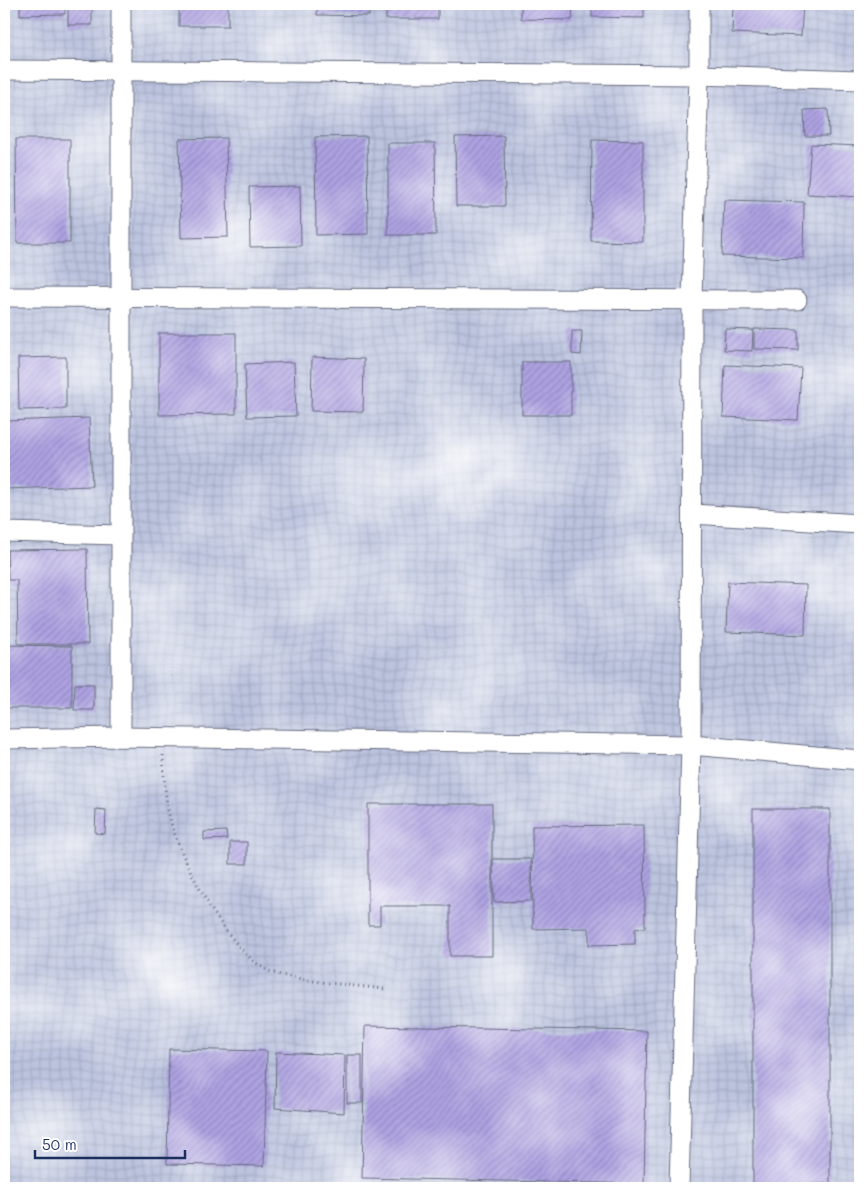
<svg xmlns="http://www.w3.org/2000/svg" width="864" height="1192" viewBox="0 0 864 1192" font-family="Mali,sans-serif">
<defs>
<pattern id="industrial-grid" width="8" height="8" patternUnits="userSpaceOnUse" patternTransform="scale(1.25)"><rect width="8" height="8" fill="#bbc3de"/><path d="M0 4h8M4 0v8" fill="none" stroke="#a0a8c1"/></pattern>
<pattern id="building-hatch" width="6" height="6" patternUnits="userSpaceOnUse" patternTransform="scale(1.25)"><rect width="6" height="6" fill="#afa3e2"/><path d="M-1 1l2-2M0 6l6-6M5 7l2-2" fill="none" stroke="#8e85ba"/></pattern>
</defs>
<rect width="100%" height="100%" fill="#fff"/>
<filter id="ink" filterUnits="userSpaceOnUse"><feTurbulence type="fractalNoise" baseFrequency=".02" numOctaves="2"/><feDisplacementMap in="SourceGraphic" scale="10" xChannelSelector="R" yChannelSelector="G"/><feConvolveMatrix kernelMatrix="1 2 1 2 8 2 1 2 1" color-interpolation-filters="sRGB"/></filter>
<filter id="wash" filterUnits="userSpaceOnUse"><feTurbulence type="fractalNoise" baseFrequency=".0096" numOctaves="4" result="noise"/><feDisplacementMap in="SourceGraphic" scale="20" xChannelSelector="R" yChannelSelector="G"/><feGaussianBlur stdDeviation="1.12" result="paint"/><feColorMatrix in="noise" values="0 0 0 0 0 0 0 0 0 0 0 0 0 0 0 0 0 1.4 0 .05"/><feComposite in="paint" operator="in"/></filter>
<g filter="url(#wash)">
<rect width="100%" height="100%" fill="#f4dcbf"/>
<rect fill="url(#industrial-grid)" x="4" y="4" width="856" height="1184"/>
<g id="blocks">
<g fill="url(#building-hatch)">
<path d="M20,4H65V14L20,15Z"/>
<rect x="68" y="4" width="24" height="21"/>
<rect x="179" y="4" width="49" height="22"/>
<path d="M317,4H369V16L317,15Z"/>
<rect x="386" y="4" width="52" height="15"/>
<path d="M521,4H573L572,20L521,19Z"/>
<path d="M592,4H644V18L592,17Z"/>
<path d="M733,4H803L801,36L732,33Z"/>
<path d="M828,109L829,136H805L804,110Z"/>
<path d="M367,136L368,234L316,235L315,137Z"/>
<path d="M504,136L505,206H456L455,137Z"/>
<path d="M226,138L228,237L181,238L179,139Z"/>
<path d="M16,139H70V243H17Z"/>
<path d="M592,140L643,141V242L591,241Z"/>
<path d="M388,143H435L436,235H388Z"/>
<path d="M811,144L860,146V197L807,194Z"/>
<path d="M300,186L301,246L250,247L249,187Z"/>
<path d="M724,200L804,202L803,258L722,256Z"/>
<path d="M725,329L753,330L752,351L724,350Z"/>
<path d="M754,329L798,330V350L754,349Z"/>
<path d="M572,331H582L581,355L572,354Z"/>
<path d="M159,333H236V414L159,415Z"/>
<path d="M66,357V409L19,410L18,358Z"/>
<path d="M312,357L364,359L363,412L311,411Z"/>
<path d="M294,362L296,416L247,417L245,364Z"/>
<rect x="522" y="362" width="49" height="53"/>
<path d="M725,365L801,368L798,420L723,417Z"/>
<path d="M89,418L92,486L4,489V421Z"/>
<path d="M87,549L88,644H18L17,580H8L7,550Z"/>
<path d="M728,582L806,585L805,635L726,632Z"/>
<path d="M4,645L72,646V708H4Z"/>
<path d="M75,684H94V710H74Z"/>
<path d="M368,804H492V956H450V906H380V925H368Z"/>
<path d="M96,809L106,810L105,834L95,833Z"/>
<rect x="753" y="809" width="77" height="375"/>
<path d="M644,825L645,928L635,929V944L589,945V928L533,929L532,826Z"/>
<path d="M226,831L227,839L204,840V832Z"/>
<rect x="230" y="842" width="17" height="22"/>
<path d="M493,859H531V901L494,902Z"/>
<path d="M365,1026L647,1031L644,1184L362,1178Z"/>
<path d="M169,1049L267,1051L264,1166L167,1164Z"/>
<path d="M276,1052L345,1055L344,1113L275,1108Z"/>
<rect x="347" y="1055" width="15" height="48"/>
</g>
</g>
</g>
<g filter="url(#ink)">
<use href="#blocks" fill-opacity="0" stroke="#676c80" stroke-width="1"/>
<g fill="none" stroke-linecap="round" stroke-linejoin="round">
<defs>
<g id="minor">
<path d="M121,4V737"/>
<path d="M4,70L699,75L860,80"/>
<path d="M4,297L797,300"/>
<path d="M692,514L860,524"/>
<path d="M4,532L120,535"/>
<path d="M4,739L121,737L691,745L860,760"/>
<path d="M679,1188L691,745L692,298L699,75V4"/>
</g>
</defs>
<use href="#minor" stroke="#676c80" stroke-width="21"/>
<path stroke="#676c80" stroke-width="3" stroke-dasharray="1 4" stroke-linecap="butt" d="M163,755C164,777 165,798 170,819C180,860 232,960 274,973C305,982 351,985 384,989"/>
<use href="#minor" stroke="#fff" stroke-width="19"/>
</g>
</g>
<rect width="864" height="1192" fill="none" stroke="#fff" stroke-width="20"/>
<path d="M35 1150v8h150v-8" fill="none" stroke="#1b2f5e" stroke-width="2.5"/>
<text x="42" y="1150" font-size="15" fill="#1b2f5e" stroke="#ffffff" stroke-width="4" paint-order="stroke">50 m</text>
</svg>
